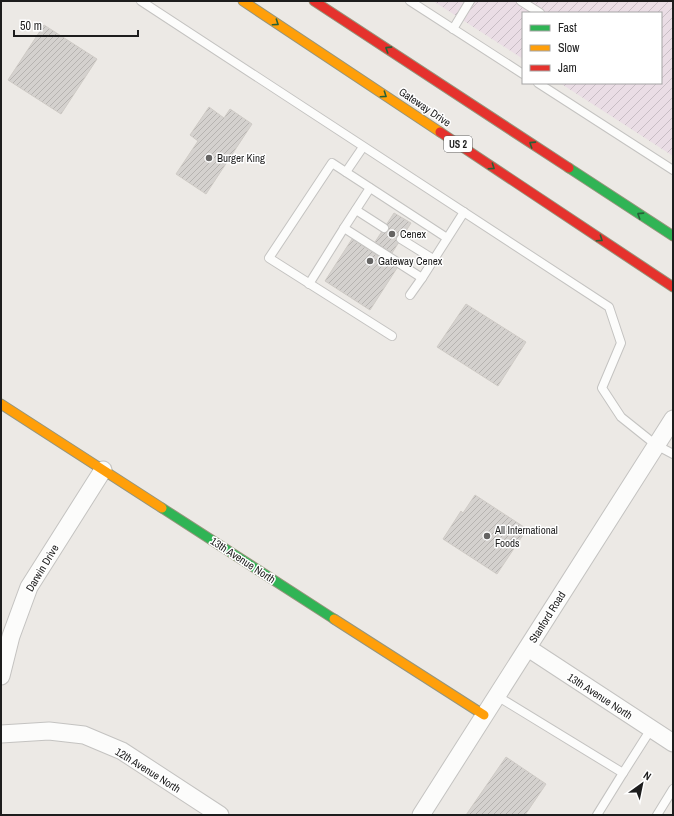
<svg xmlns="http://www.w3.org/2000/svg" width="674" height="816" viewBox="0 0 674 816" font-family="'Archivo Narrow',sans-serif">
<defs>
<pattern id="industrial-furrows" width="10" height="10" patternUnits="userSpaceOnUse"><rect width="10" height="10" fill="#eadde5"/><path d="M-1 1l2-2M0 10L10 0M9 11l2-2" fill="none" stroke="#c8bdc4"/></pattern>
<pattern id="building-hatch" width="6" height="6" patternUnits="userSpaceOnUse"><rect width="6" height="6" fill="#d4d1ce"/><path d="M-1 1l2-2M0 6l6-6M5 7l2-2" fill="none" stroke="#b6b3b0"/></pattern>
</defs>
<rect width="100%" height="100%" fill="#ece9e5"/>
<path fill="url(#industrial-furrows)" d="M433,1H673V156L560,83H661V13H523V59Z"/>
<g fill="url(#building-hatch)" stroke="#cfcbc6">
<path d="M44,25L97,59L61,114L8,80Z"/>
<path d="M209,107L224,118L230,109L252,124L206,194L176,174L198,141L190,135Z"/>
<path d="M394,213L411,223L392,253L375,242Z"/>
<path d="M352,239L397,268L370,310L325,281Z"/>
<path d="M466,304L526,342L498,386L437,347Z"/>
<path d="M475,495L527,529L497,574L443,539L461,511L463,513Z"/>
<path d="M506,757L546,784L525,815H466Z"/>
</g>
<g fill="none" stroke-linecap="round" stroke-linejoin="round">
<defs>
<g id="lane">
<path d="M141,1L609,307L621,343L602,388L621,417L656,445L673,454"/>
<path d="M410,1L523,74"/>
<path d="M521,1L540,13"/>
<path d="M453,29L470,1"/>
<path d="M538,83L673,170"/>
<path d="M346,172L363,147"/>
<path d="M370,188L344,228L422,278L464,212"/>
<path d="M356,210L384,228"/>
<path d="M401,239L433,259"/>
<path d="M309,284L344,228"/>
<path d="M410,295L422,278"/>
<path d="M392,336L269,258L332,163L447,238"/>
<path d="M497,696L623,773L597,815"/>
<path d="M623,773L651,729"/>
<path d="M657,815L673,789"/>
</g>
<g id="street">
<path d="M528,648L673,743"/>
<path d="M1,676L11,636L29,587L103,470"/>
<path d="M1,734L49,731L84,735L122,751L220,815"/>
<path d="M421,815L673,419"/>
</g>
<g id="fast">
<path d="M569,168L673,236"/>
<path d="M162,508L334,619"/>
</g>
<g id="slow">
<path d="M243,1L440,132"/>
<path d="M1,404L162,508"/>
<path d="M334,619L484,715"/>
</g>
<g id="jam">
<path d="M314,1L569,168"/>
<path d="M440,132L673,287"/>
</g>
</defs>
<use href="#lane" stroke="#c4c3c1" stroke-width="10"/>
<use href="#street" stroke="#c4c3c1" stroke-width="19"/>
<use href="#fast" stroke="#95957c" stroke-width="11"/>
<use href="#slow" stroke="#95957c" stroke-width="11"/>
<use href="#jam" stroke="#95957c" stroke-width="11"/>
<use href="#lane" stroke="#fcfcfb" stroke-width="8"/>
<use href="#street" stroke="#fcfcfb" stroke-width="17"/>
<use href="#fast" stroke="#30b455" stroke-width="9"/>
<use href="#slow" stroke="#ff9f0a" stroke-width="9"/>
<use href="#jam" stroke="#e5322d" stroke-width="9"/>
</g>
<defs><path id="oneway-chevron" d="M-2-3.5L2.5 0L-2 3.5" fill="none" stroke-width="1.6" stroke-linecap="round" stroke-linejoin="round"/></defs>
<g stroke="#266136">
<use href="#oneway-chevron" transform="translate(276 23) rotate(34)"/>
<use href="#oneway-chevron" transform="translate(388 49) rotate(-147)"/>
<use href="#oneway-chevron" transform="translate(384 95) rotate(34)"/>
<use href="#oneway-chevron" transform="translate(532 144) rotate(-147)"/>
<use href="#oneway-chevron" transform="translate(492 167) rotate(34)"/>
<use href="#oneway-chevron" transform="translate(640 215) rotate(-147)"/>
<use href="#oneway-chevron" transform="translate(600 239) rotate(34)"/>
</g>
<g fill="#656463" stroke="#fff" stroke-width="1.5">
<circle cx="209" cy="158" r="4"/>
<circle cx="392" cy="234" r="4"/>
<circle cx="370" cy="261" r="4"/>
<circle cx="487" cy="536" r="4"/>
</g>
<g text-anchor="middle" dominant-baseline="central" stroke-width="3" stroke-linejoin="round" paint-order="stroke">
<rect fill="#fff" stroke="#616161" stroke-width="1" x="444" y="136" width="28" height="16" rx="3"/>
<g font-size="10" font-weight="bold" fill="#1d1d1d">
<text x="458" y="144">US 2</text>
</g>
<g font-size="11" fill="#1d1d1d" stroke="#fff">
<text transform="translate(425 107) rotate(34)">Gateway Drive</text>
<text transform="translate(243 560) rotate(33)">13th Avenue North</text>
<text transform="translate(42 568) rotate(-59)">Darwin Drive</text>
<text transform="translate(547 617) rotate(-58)">Stanford Road</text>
<text transform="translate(600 696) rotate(33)">13th Avenue North</text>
<text transform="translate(148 770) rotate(32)">12th Avenue North</text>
</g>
<g font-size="11" fill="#1d1d1d" stroke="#fff" text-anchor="start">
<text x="217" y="158">Burger King</text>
<text x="400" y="234">Cenex</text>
<text x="378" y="261">Gateway Cenex</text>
<text x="495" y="530">All International<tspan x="495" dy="13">Foods</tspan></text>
</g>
</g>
<rect width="674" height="816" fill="none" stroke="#1d1d1d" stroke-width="4"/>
<rect x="522" y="12" width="140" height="72" fill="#ffffff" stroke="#a5a5a5"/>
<rect x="530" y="25" width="20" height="6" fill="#30b455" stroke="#a5a5a5"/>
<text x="558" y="32" font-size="12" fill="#1d1d1d">Fast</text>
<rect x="530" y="45" width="20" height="6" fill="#ff9f0a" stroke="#a5a5a5"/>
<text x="558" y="52" font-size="12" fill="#1d1d1d">Slow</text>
<rect x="530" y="65" width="20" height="6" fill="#e5322d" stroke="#a5a5a5"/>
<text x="558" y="72" font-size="12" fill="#1d1d1d">Jam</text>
<g transform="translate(642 784) rotate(33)" stroke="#ffffff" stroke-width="3" paint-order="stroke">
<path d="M0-3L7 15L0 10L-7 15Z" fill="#1d1d1d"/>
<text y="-6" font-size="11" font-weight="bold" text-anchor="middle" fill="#1d1d1d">N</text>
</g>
<path d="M14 30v6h124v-6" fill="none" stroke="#1d1d1d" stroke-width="2"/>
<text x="20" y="30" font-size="12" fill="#1d1d1d" stroke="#ffffff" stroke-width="3" paint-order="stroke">50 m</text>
</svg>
